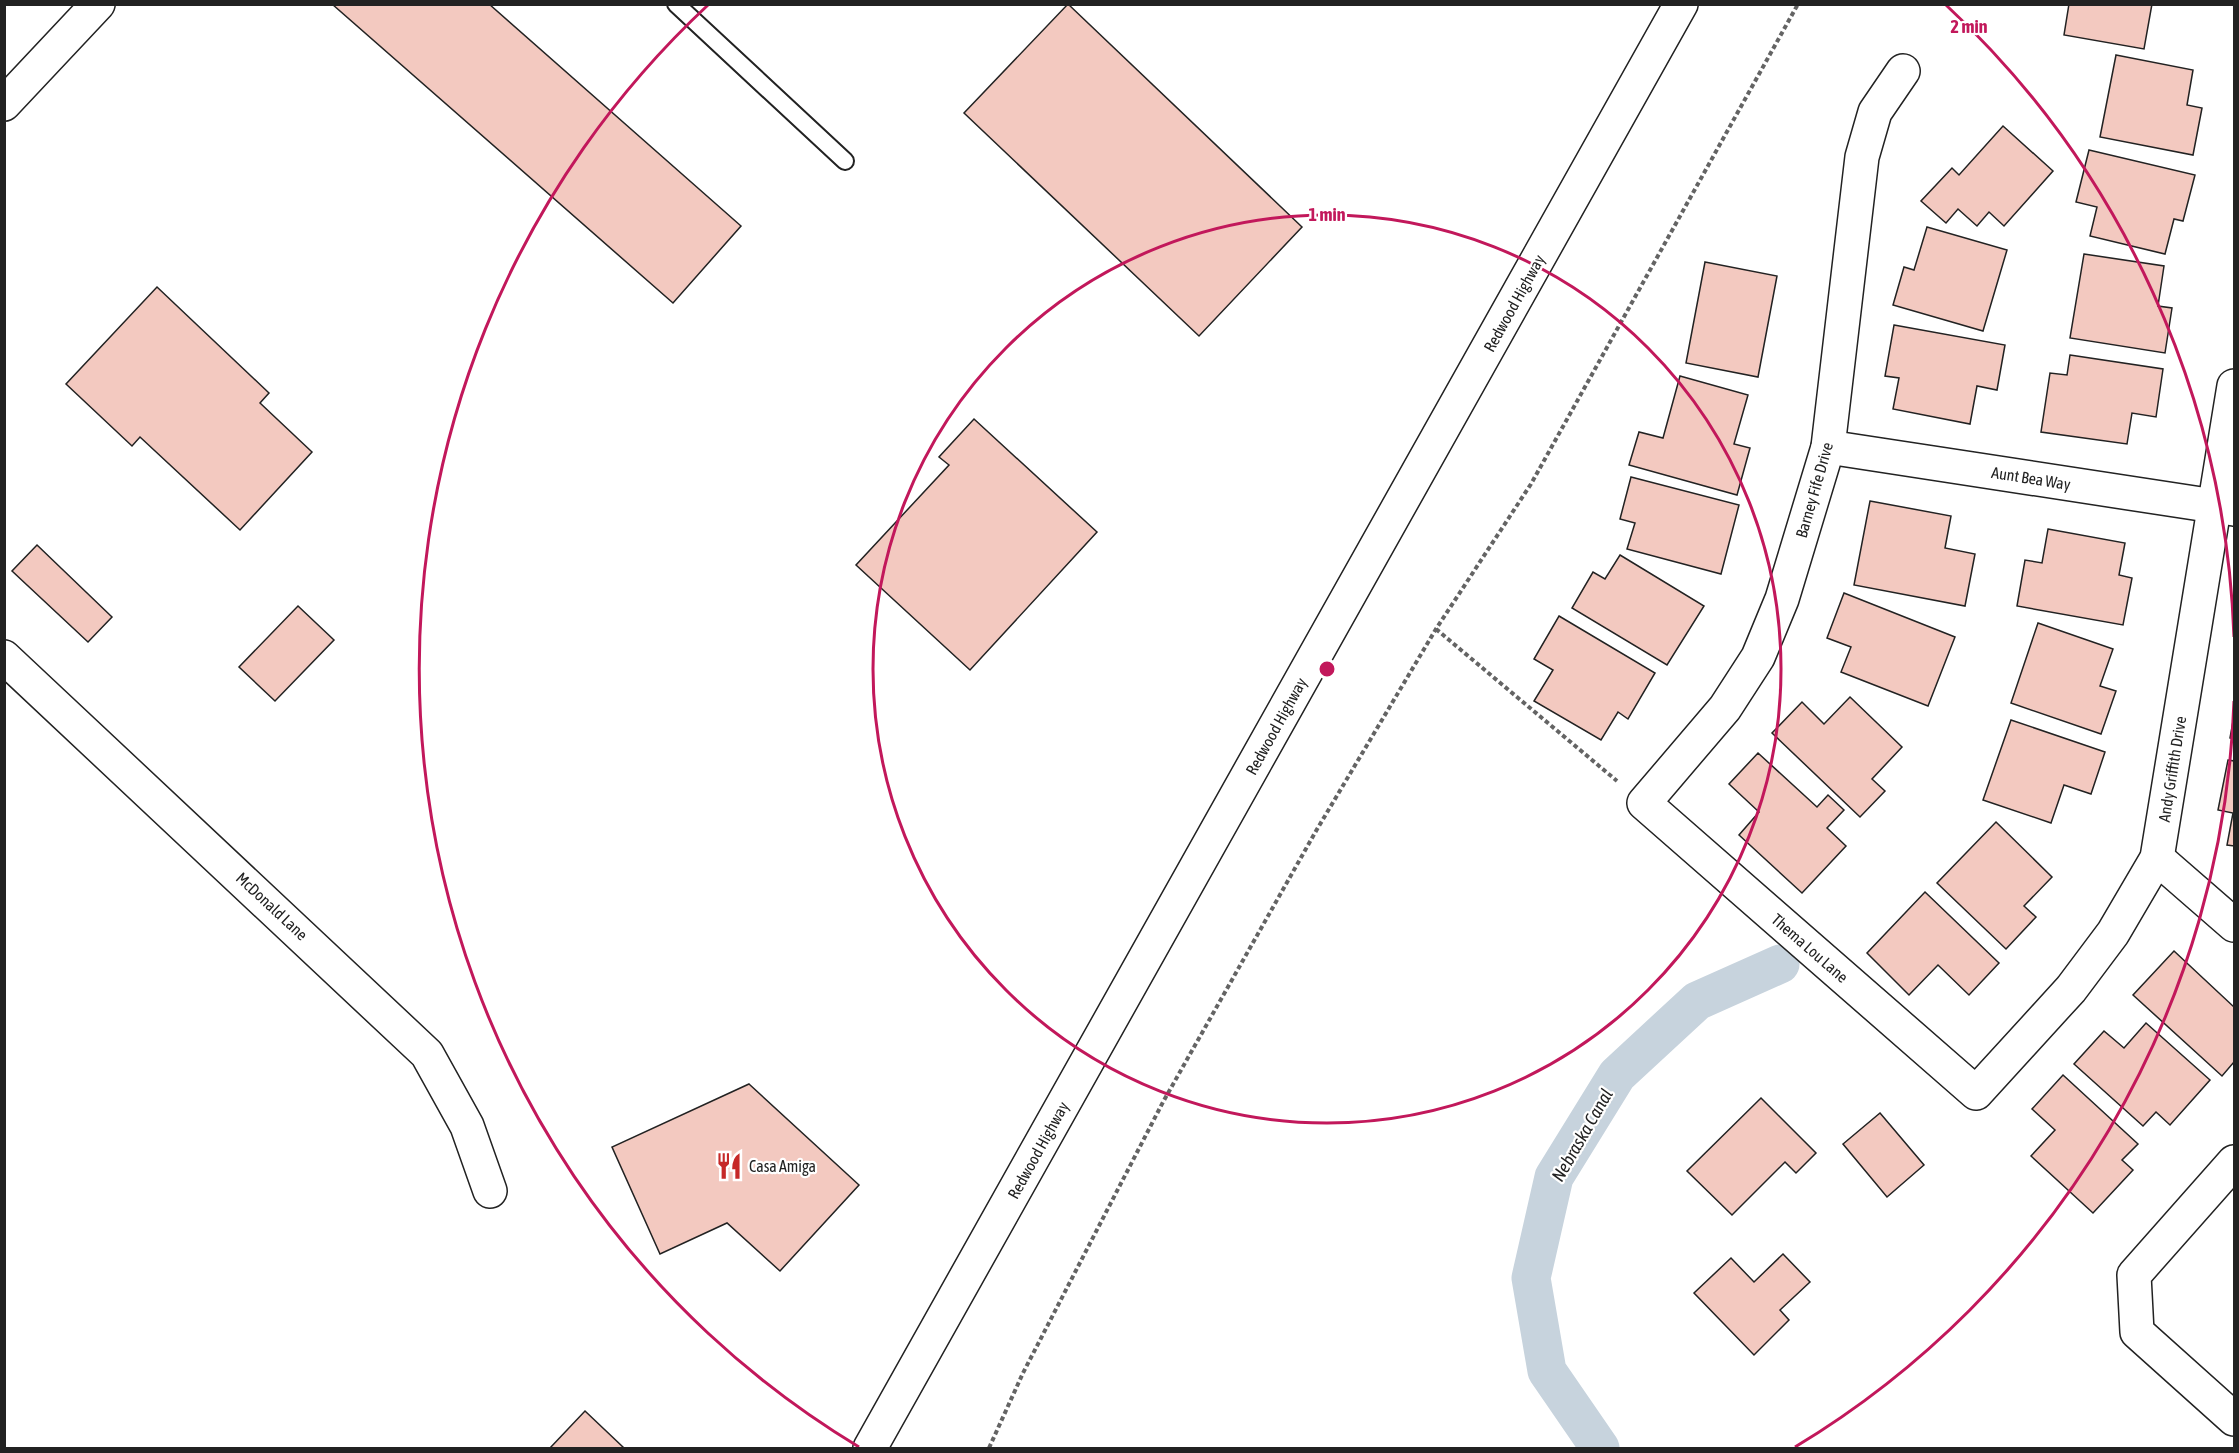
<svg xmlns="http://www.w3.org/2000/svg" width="2239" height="1453" viewBox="0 0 2239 1453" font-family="'Asap Condensed',sans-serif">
<rect width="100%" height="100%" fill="#fff"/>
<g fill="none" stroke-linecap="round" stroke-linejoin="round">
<path stroke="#c7d3dd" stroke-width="39" d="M1600,1448L1547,1371L1531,1278L1554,1177L1617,1075L1697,1001L1780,964"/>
</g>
<g fill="#f3c9c0" stroke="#222" stroke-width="1.5">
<path d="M332,4H489L741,226L673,303Z"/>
<path d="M1068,4L1302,227L1199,336L964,113Z"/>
<path d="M2069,4H2152L2144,49L2064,35Z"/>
<path d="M2116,55L2193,70L2187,105L2202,108L2193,155L2100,137Z"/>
<path d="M2003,126L2053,171L2004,226L1989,212L1977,226L1958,209L1946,223L1921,201L1952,168L1959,175Z"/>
<path d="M2089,150L2195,175L2183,221L2174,219L2165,254L2090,236L2097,207L2076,202Z"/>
<path d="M1927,227L2007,250L1983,331L1893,305L1904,267L1914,270Z"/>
<path d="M2084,254L2164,266L2158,306L2172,308L2165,353L2070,338Z"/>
<path d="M1705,262L1777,276L1758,377L1686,363Z"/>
<path d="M157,287L269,393L260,403L312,452L240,530L140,437L132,446L66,384Z"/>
<path d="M1894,325L2005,345L1997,390L1977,386L1970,424L1893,409L1899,378L1885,376Z"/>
<path d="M2070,355L2163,369L2156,417L2132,413L2127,444L2041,432L2050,373L2067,375Z"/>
<path d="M1680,376L1748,395L1734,444L1750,448L1737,495L1629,465L1639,432L1663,438Z"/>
<path d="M974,419L1097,532L970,670L856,565L949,465L939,457Z"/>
<path d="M1631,477L1739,505L1721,574L1627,549L1635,523L1620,519Z"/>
<path d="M1870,501L1951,516L1945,548L1975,554L1965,606L1854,585Z"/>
<path d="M2048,529L2125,543L2119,575L2132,578L2123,625L2017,606L2025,560L2042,563Z"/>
<path d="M37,545L112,617L88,642L12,571Z"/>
<path d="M1620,555L1704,606L1667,665L1572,608L1593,572L1605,579Z"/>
<path d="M1844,593L1955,637L1928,706L1841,672L1851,647L1827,638Z"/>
<path d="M298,606L334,640L275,701L239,667Z"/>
<path d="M1559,616L1655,673L1628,719L1618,712L1601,740L1534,701L1553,670L1534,659Z"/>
<path d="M2038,623L2113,649L2100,686L2116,691L2101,734L2011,703Z"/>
<path d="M1850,697L1902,747L1872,779L1885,791L1860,817L1772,733L1802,702L1824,724Z"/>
<path d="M2234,716V739L2230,738Z"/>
<path d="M2011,720L2105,752L2091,794L2064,785L2051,823L1983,800Z"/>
<path d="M1758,753L1817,807L1828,795L1844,810L1827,828L1846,846L1802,893L1739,835L1759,812L1729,784Z"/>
<path d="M2228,760L2234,761V846L2227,845L2233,813L2218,810Z"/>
<path d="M1996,822L2052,877L2024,906L2036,917L2006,949L1937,883Z"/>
<path d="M1925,892L1999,963L1969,995L1938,965L1909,995L1867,953Z"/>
<path d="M2174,951L2234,1007V1062L2222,1076L2133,995Z"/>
<path d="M2146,1023L2210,1080L2170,1125L2156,1112L2143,1126L2074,1064L2104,1031L2124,1048Z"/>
<path d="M2063,1075L2138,1144L2122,1160L2133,1170L2093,1213L2031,1156L2055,1130L2032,1109Z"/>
<path d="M749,1084L859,1185L780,1271L727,1223L660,1254L612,1147Z"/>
<path d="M1761,1098L1816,1153L1796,1173L1785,1162L1732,1215L1687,1171Z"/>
<path d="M1880,1113L1924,1165L1887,1197L1843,1144Z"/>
<path d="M1783,1254L1810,1282L1780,1310L1789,1320L1754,1355L1694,1293L1731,1258L1754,1282Z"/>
<path d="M585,1411L624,1448H550Z"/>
</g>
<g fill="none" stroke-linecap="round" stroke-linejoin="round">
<defs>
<path id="lane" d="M676,4L845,161"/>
<g id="street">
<path d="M1903,71L1875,112L1862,157L1828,447L1782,599L1758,657L1725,708L1644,803L1976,1093L2071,989L2113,933L2157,858L2234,386"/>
<path d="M1828,447L2234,509"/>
<path d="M4,657L427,1054L467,1126L490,1191"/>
<path d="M2157,858L2234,925"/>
<path d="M2234,1162L2134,1275L2137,1332L2234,1419"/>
</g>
<path id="secondary" d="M4,104L98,4"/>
<path id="highway" d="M870,1448L1681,4"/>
</defs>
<use href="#lane" stroke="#222" stroke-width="20"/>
<use href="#street" stroke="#222" stroke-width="36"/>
<use href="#secondary" stroke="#222" stroke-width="36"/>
<use href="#highway" stroke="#222" stroke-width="36"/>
<g stroke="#646464" stroke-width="4" stroke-dasharray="4.5 3" stroke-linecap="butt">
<path d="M1436,629L1617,781"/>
<path d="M989,1448L1023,1373L1163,1102L1316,831L1436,629L1531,484L1798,4"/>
</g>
<use href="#lane" stroke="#fff" stroke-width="16"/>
<use href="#street" stroke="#fff" stroke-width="33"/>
<use href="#secondary" stroke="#fff" stroke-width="33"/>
<use href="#highway" stroke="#fff" stroke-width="33"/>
</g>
<g fill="none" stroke="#c2185b" stroke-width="3">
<circle cx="1327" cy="669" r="454"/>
<path d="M2234 701A908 908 0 0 1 1795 1447M859 1447A908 908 0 0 1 708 5M1946 5A908 908 0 0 1 2234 637"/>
</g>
<defs>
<symbol id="restaurant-bare" viewBox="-9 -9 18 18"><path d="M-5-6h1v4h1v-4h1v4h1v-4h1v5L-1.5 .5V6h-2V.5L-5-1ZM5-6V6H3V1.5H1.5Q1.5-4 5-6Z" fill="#c62828" stroke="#fff" stroke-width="2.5" paint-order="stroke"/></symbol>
</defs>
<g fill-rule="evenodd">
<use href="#restaurant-bare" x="710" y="1147" width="38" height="38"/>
</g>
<g text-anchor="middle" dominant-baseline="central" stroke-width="4.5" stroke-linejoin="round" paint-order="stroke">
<g font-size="16" fill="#222" stroke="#fff">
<text transform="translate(1514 303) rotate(-61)">Redwood Highway</text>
<text transform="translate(2031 478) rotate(9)">Aunt Bea Way</text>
<text transform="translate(1814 490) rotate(-74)">Barney Fife Drive</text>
<text transform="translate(1276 726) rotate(-61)">Redwood Highway</text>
<text transform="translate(2172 769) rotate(-81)">Andy Griffith Drive</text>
<text transform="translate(272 906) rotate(43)">McDonald Lane</text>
<text transform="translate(1810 948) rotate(41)">Thema Lou Lane</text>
<text transform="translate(1038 1150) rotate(-61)">Redwood Highway</text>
</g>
<g font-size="16" fill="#222" stroke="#fff" text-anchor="start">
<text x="749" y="1166">Casa Amiga</text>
</g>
<g font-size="18" font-style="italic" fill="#222" stroke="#fff">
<text transform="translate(1582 1135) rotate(-60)">Nebraska Canal</text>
</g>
</g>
<circle cx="1327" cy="669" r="9" fill="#c2185b" stroke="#fff" stroke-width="3"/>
<g font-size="18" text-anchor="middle" font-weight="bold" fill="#c2185b" stroke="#fff" stroke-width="4.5" stroke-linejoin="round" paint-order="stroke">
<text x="1969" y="33">2 min</text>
<text x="1327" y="221">1 min</text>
</g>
<rect width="2239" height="1453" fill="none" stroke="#222222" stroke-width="12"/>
</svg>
